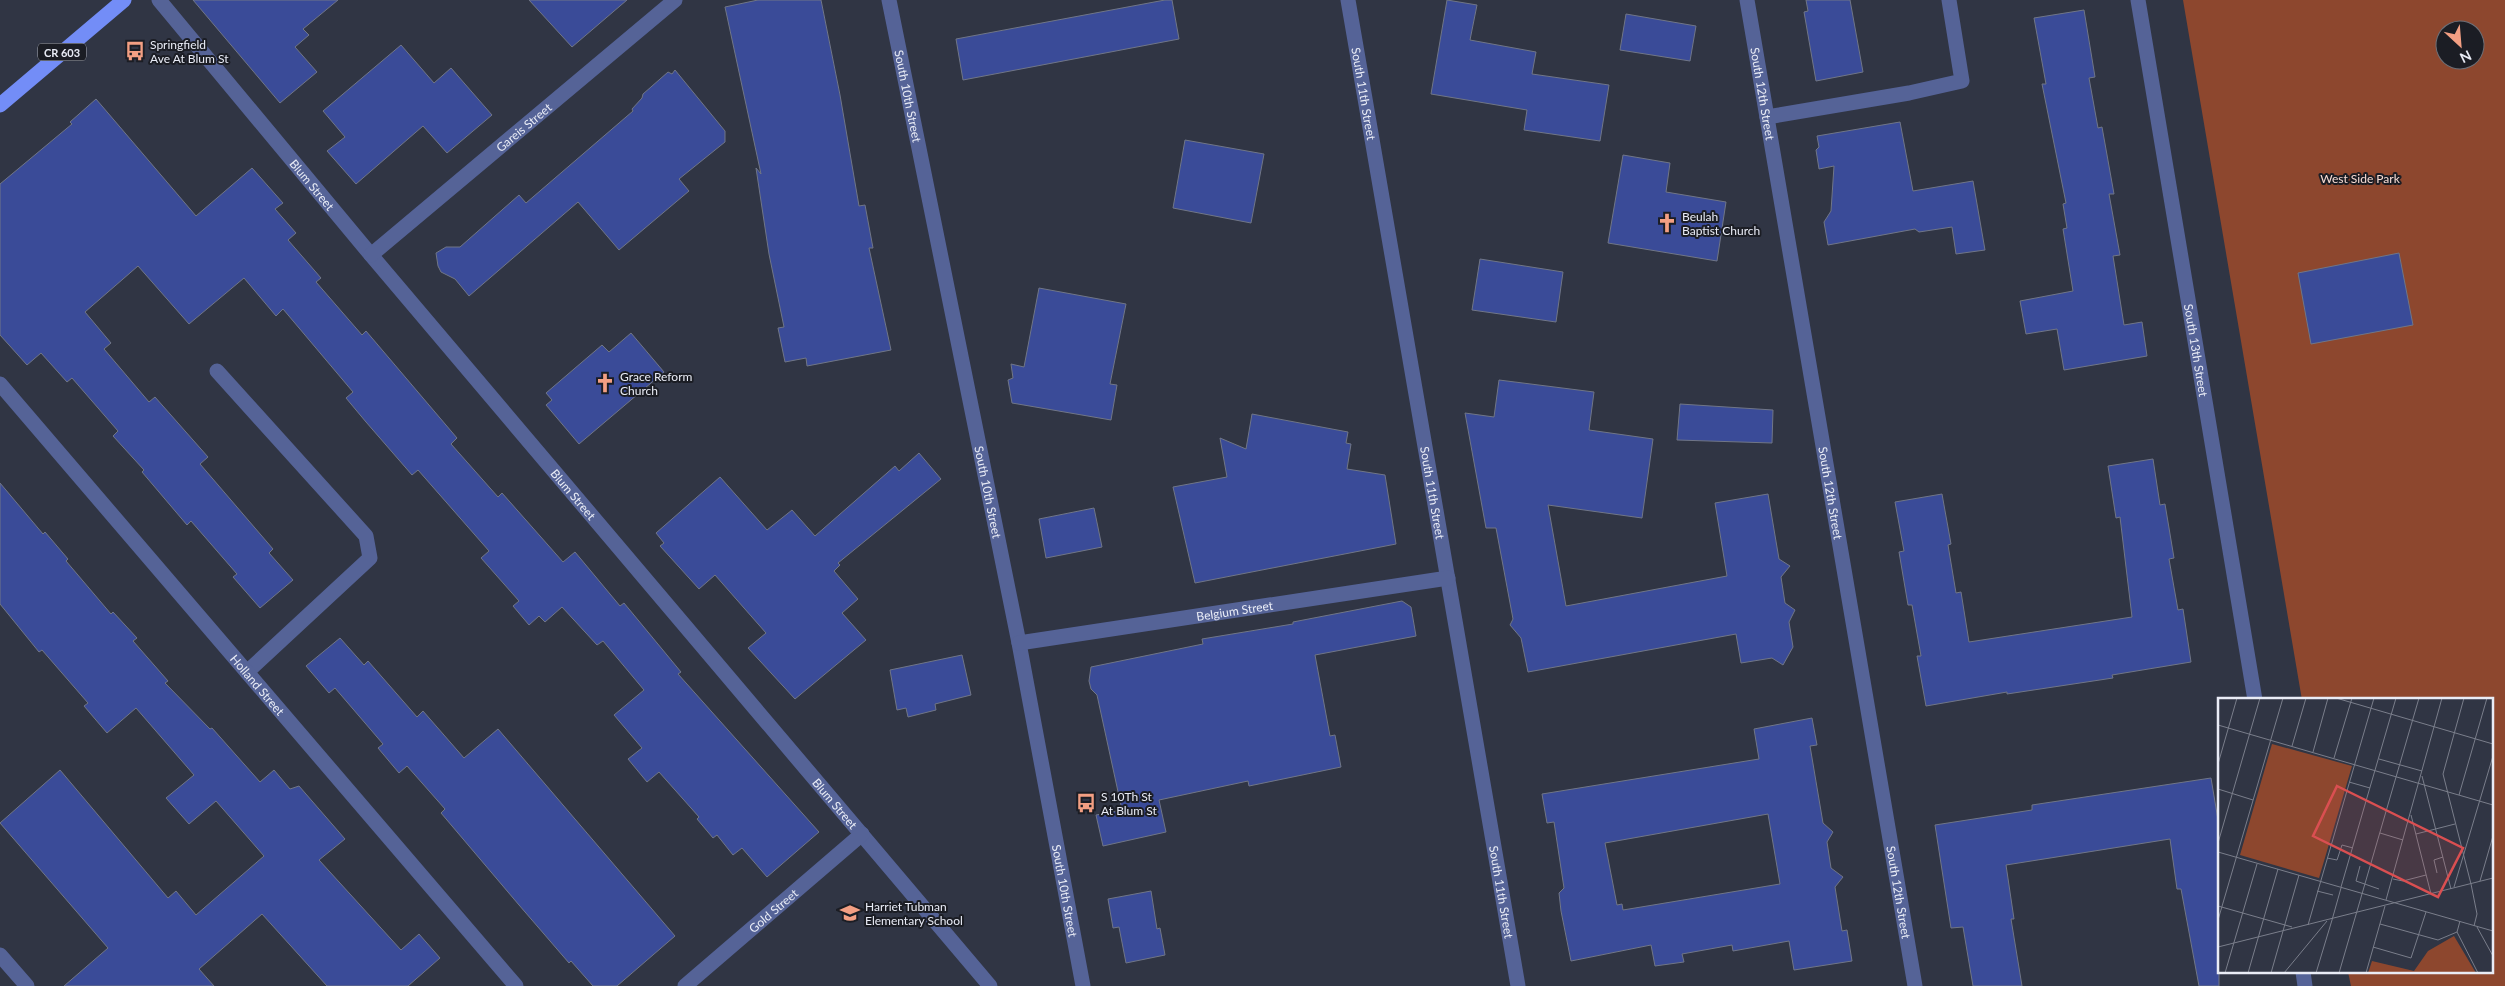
<svg xmlns="http://www.w3.org/2000/svg" width="2505" height="986" viewBox="0 0 2505 986" font-family="Lato,sans-serif">
<rect width="100%" height="100%" fill="#303544"/>
<path fill="#8d472e" fill-rule="evenodd" d="M2183,0H2505V986H2351L2348,972H2491V700H2302ZM2445,30H2475V60H2445Z"/>
<g fill="#3a4b98" stroke="#707687" fill-rule="evenodd">
<path d="M193,0H338L303,29L309,35L295,47L317,72L280,103Z"/>
<path d="M529,0H627L572,47Z"/>
<path d="M758,0H821L840,95L859,206L865,205L873,248H869L891,350L807,366L806,358L785,362L778,328L784,327L769,254L756,168L761,174L725,7Z"/>
<path d="M1165,0H1172L1179,39L963,80L956,39Z"/>
<path d="M1447,0L1477,5L1470,40L1536,52L1532,74L1609,85L1600,141L1524,130L1527,110L1431,94Z"/>
<path d="M1806,0H1850L1863,72L1816,81L1804,12L1808,11Z"/>
<path d="M2084,10L2095,77L2089,78L2098,128L2102,127L2114,194H2109L2120,255L2113,256L2124,325L2142,322L2147,356L2064,370L2057,329L2026,334L2020,301L2073,291L2063,229L2067,228L2063,204L2066,203L2042,84H2046L2034,18Z"/>
<path d="M1626,14L1696,26L1690,61L1620,50Z"/>
<path d="M401,45L434,83L451,68L492,115L447,153L423,126L356,184L327,151L345,137L323,111Z"/>
<path d="M675,70L725,131V142L679,179L689,191L619,250L578,202L469,296L455,279L441,272L438,266L436,253L446,247H460L519,195L526,203L633,111L632,109L642,98L643,94L668,72L672,74Z"/>
<path d="M96,99L196,216L252,168L283,203L275,209L296,233L288,240L321,278L316,282L362,335L366,331L457,438L451,444L498,497L502,493L563,562L575,552L620,606L624,603L681,672L678,674L819,832L767,877L742,848L733,855L717,835L713,838L697,819L699,817L659,772L647,782L628,759L642,748L614,715L644,690L603,641L597,645L562,607L545,622L539,616L529,625L513,606L519,601L481,558L489,551L418,470L412,475L366,422L346,398L353,392L283,309L276,316L244,278L189,324L138,266L85,312L111,343L104,349L149,402L155,397L208,457L200,464L273,549L269,553L293,580L260,608L233,577L237,574L191,521L187,525L142,472L144,470L113,436L118,431L72,378L67,382L41,353L27,365L0,335V184L72,124L70,122Z"/>
<path d="M1900,122L1913,191L1973,181L1985,250L1956,254L1952,227L1919,232L1915,229L1828,245L1824,222L1831,211L1834,166L1819,169L1816,150L1819,147L1817,136Z"/>
<path d="M1185,140L1264,154L1251,223L1173,208Z"/>
<path d="M1623,155L1670,163L1666,192L1726,202L1717,261L1608,243Z"/>
<path d="M2399,253L2413,325L2311,344L2298,273Z"/>
<path d="M1480,259L1563,272L1556,322L1472,310Z"/>
<path d="M1039,288L1126,304L1110,384L1117,385L1111,420L1012,403L1008,380L1013,378L1011,364L1024,367Z"/>
<path d="M631,333L664,372L579,444L546,405L552,400L546,393L602,345L609,352Z"/>
<path d="M1499,380L1594,392L1589,430L1653,439L1642,518L1548,505L1566,606L1727,576L1715,503L1768,494L1779,559L1790,566L1781,577L1785,603L1795,610L1789,622L1793,647L1783,665L1772,658L1741,663L1736,634L1528,672L1521,638L1510,625L1513,619L1496,528H1486L1465,413L1494,417Z"/>
<path d="M1680,404L1773,410L1772,443L1677,440Z"/>
<path d="M1252,414L1348,432L1346,443L1351,444L1347,469L1385,475L1396,544L1195,583L1173,487L1227,477L1220,438L1246,449Z"/>
<path d="M919,453L941,479L838,563L840,565L834,571L858,599L842,613L866,640L795,699L748,648L766,633L715,575L699,589L660,546L664,543L656,533L720,477L767,530L792,510L815,536L895,466L899,471Z"/>
<path d="M2153,459L2160,505L2165,504L2174,558L2169,559L2178,610L2183,609L2191,662L2112,675L2113,678L2007,694V692L1926,706L1917,656H1921L1912,605H1908L1899,552L1904,551L1895,502L1942,494L1951,544L1948,545L1956,593L1961,592L1969,642L2132,617L2120,517L2116,518L2108,466Z"/>
<path d="M0,483L43,534L45,532L68,559L66,561L111,614L113,612L137,638L133,641L168,681L165,683L210,729L212,728L260,782L274,770L290,789L299,786L345,839L319,860L401,950L419,934L440,958L408,986H327L262,914L199,969L214,986H64L108,948L0,823L60,770L168,898L176,891L196,915L264,856L216,801L189,824L166,798L194,775L136,708L107,733L84,706L88,703L42,650L39,652L0,604Z"/>
<path d="M1094,508L1102,547L1046,558L1039,519Z"/>
<path d="M1402,601L1411,607L1416,636L1315,655L1330,736L1335,735L1341,767L1249,786L1248,781L1159,800L1166,832L1103,846L1096,815L1122,810L1097,695L1091,689L1089,681L1091,667L1203,644L1202,639L1293,624V622Z"/>
<path d="M340,638L364,665L368,661L417,717L423,711L464,758L498,729L675,936L617,986H593L571,961L569,963L519,905L441,813L445,809L407,766L399,773L378,748L383,744L335,688L329,693L306,666Z"/>
<path d="M962,655L971,695L935,704L936,710L908,717L906,708L897,710L890,670Z"/>
<path d="M1812,718L1817,745L1810,746L1823,823L1833,832L1827,842L1831,868L1843,877L1835,887L1842,931L1847,930L1852,961L1794,970L1789,941L1733,951L1732,945L1682,954L1684,962L1655,966L1651,945L1571,961L1561,911L1559,893L1564,888L1554,822L1547,823L1542,794L1759,759L1754,729ZM1768,814L1780,884L1623,910L1622,904L1617,905L1605,843Z"/>
<path d="M2211,778L2219,826V986H2199L2181,889H2177L2170,839L2006,865L2014,919H2011L2022,986H1973L1963,927L1951,928L1935,825L2032,810V805Z"/>
<path d="M1151,891L1157,929L1160,928L1165,955L1126,963L1119,927L1113,928L1108,899Z"/>
</g>
<g fill="none" stroke-linecap="round" stroke-linejoin="round">
<g stroke="#556397" stroke-width="15">
<path id="s1" d="M159,0L371,255L990,986"/>
<path id="s2" d="M889,0L1019,643L1083,986"/>
<path id="s3" d="M1348,0L1518,986"/>
<path id="s4" d="M1747,0L1915,986"/>
<path id="s5" d="M2138,0L2255,700"/>
<path d="M1767,117L1909,93L1962,81L1949,0"/>
<path id="s6" d="M371,255L675,0"/>
<path d="M217,371L366,536L370,558L247,672"/>
<path id="s7" d="M0,384L516,986"/>
<path id="s8" d="M1019,643L1448,578"/>
<path d="M0,955L27,986"/>
<path d="M2303,972L2305,986"/>
<path id="s9" d="M685,986L862,834"/>
</g>
<path stroke="#738df7" stroke-width="15" d="M0,105L124,0"/>
</g>
<defs>
<symbol id="bus-bare" viewBox="-9 -9 18 18"><path d="M-5-6H5V4H4V6H2V4H-2V6H-4V4H-5ZM-3.5-4V0h7V-4ZM-3.5 1.2v1.5H-2V1.2ZM2 1.2v1.5H3.5V1.2Z" fill="#f39f83" stroke="#1b1d24" stroke-width="2.5" paint-order="stroke"/></symbol>
<symbol id="church-bare" viewBox="-9 -9 18 18"><path d="M-1.2-6h2.4v3.5h3.3v2.4h-3.3V6h-2.4V-.1h-3.3v-2.4h3.3Z" fill="#f39f83" stroke="#1b1d24" stroke-width="2.5" paint-order="stroke"/></symbol>
<symbol id="school-bare" viewBox="-9 -9 18 18"><path d="M0-5L7-2L0 1L-7-2ZM-4 1L0 2.5L4 1V4Q0 6-4 4Z" fill="#f39f83" stroke="#1b1d24" stroke-width="2.5" paint-order="stroke"/></symbol>
</defs>
<g fill-rule="evenodd">
<use href="#bus-bare" x="121" y="37" width="28" height="28"/>
<use href="#church-bare" x="1653" y="209" width="28" height="28"/>
<use href="#church-bare" x="591" y="369" width="28" height="28"/>
<use href="#bus-bare" x="1072" y="789" width="28" height="28"/>
<use href="#school-bare" x="836" y="899" width="28" height="28"/>
</g>
<g text-anchor="middle" dominant-baseline="central" stroke-width="4" stroke-linejoin="round" paint-order="stroke">
<rect fill="#1b1d24" stroke="#abaeb7" stroke-width="1" x="38" y="43.5" width="48" height="17" rx="4"/>
<g font-size="11" font-weight="bold" fill="#e9ecf6">
<text x="62" y="52">CR 603</text>
</g>
<g font-size="12" fill="#e9ecf6" stroke="#1b1d24" text-anchor="start">
<text x="150" y="44">Springfield<tspan x="150" dy="14">Ave At Blum St</tspan></text>
<text x="1682" y="216">Beulah<tspan x="1682" dy="14">Baptist Church</tspan></text>
<text x="620" y="376">Grace Reform<tspan x="620" dy="14">Church</tspan></text>
<text x="1101" y="796">S 10Th St<tspan x="1101" dy="14">At Blum St</tspan></text>
<text x="865" y="906">Harriet Tubman<tspan x="865" dy="14">Elementary School</tspan></text>
</g>
<g font-size="12" fill="#e9ecf6" stroke="#1b1d24">
<text stroke="none"><textPath href="#s3" startOffset="95">South 11th Street</textPath></text>
<text stroke="none"><textPath href="#s4" startOffset="95">South 12th Street</textPath></text>
<text stroke="none"><textPath href="#s2" startOffset="98">South 10th Street</textPath></text>
<text stroke="none"><textPath href="#s6" startOffset="199">Gareis Street</textPath></text>
<text stroke="none"><textPath href="#s1" startOffset="240">Blum Street</textPath></text>
<text stroke="none"><textPath href="#s5" startOffset="355">South 13th Street</textPath></text>
<text stroke="none"><textPath href="#s2" startOffset="502">South 10th Street</textPath></text>
<text stroke="none"><textPath href="#s3" startOffset="500">South 11th Street</textPath></text>
<text stroke="none"><textPath href="#s4" startOffset="500">South 12th Street</textPath></text>
<text stroke="none"><textPath href="#s1" startOffset="645">Blum Street</textPath></text>
<text stroke="none"><textPath href="#s8" startOffset="218">Belgium Street</textPath></text>
<text stroke="none"><textPath href="#s7" startOffset="396">Holland Street</textPath></text>
<text stroke="none"><textPath href="#s1" startOffset="1050">Blum Street</textPath></text>
<text stroke="none"><textPath href="#s2" startOffset="908">South 10th Street</textPath></text>
<text stroke="none"><textPath href="#s3" startOffset="905">South 11th Street</textPath></text>
<text stroke="none"><textPath href="#s4" startOffset="905">South 12th Street</textPath></text>
<text stroke="none"><textPath href="#s9" startOffset="116">Gold Street</textPath></text>
</g>
<g font-size="12" fill="#f8ddd5" stroke="#1b1d24">
<text x="2360" y="178">West Side Park</text>
</g>
</g>
<g transform="translate(2218 698)">
<rect width="275" height="275" fill="#303544"/>
<path d="M54,46L134,68L101,180L22,157ZM236,238L258,275H150L154,263L196,273L210,253Z" fill="#8d472e"/>
<path fill="none" stroke="#7a7e8b" stroke-width="1" d="M118,0L275,46M246,0L225,76L253,186M0,27L275,107M74,48L88,0M95,54L110,0M116,60L134,0M161,61L204,73M0,66L19,0M204,78L233,191M131,84L152,90M0,91L35,102M241,97L269,0M193,117L213,196M162,135L185,142M198,136L237,126M0,145L42,0M0,154L275,233M109,160L119,162L124,147L135,150M142,168L138,183L161,191M219,175L216,162L225,159M175,181L185,183L208,177M262,183L275,138M253,186L259,216L256,228M123,189L178,0M236,189L275,58M99,193L115,197M168,202L224,0M0,208L74,229M0,222L65,0M114,222L123,190M242,223L239,234L260,275M162,226L220,242L239,234M90,227L156,0M259,229L275,258M0,249L275,180M155,249L193,260L208,214M7,275L39,166M30,275L60,171M53,275L81,177M66,275L109,223M98,275L114,222M121,275L201,0M148,275L167,208"/>
<path fill="#da4f51" fill-opacity="0.15" stroke="#da4f51" stroke-width="2.5" d="M119,88L245,150L220,199L95,138Z"/>
<rect width="275" height="275" fill="none" stroke="#e9ecf6" stroke-width="2.5"/>
</g>
<g transform="translate(2460 45) rotate(154)"><circle r="24" fill="#1b1d24" stroke="#6d7078"/>
<path d="M0-4L9 19L0 12L-9 19Z" fill="#f39f83"/>
<text y="-8" font-size="14" font-weight="bold" text-anchor="middle" fill="#e9ecf6">N</text>
</g>
</svg>
